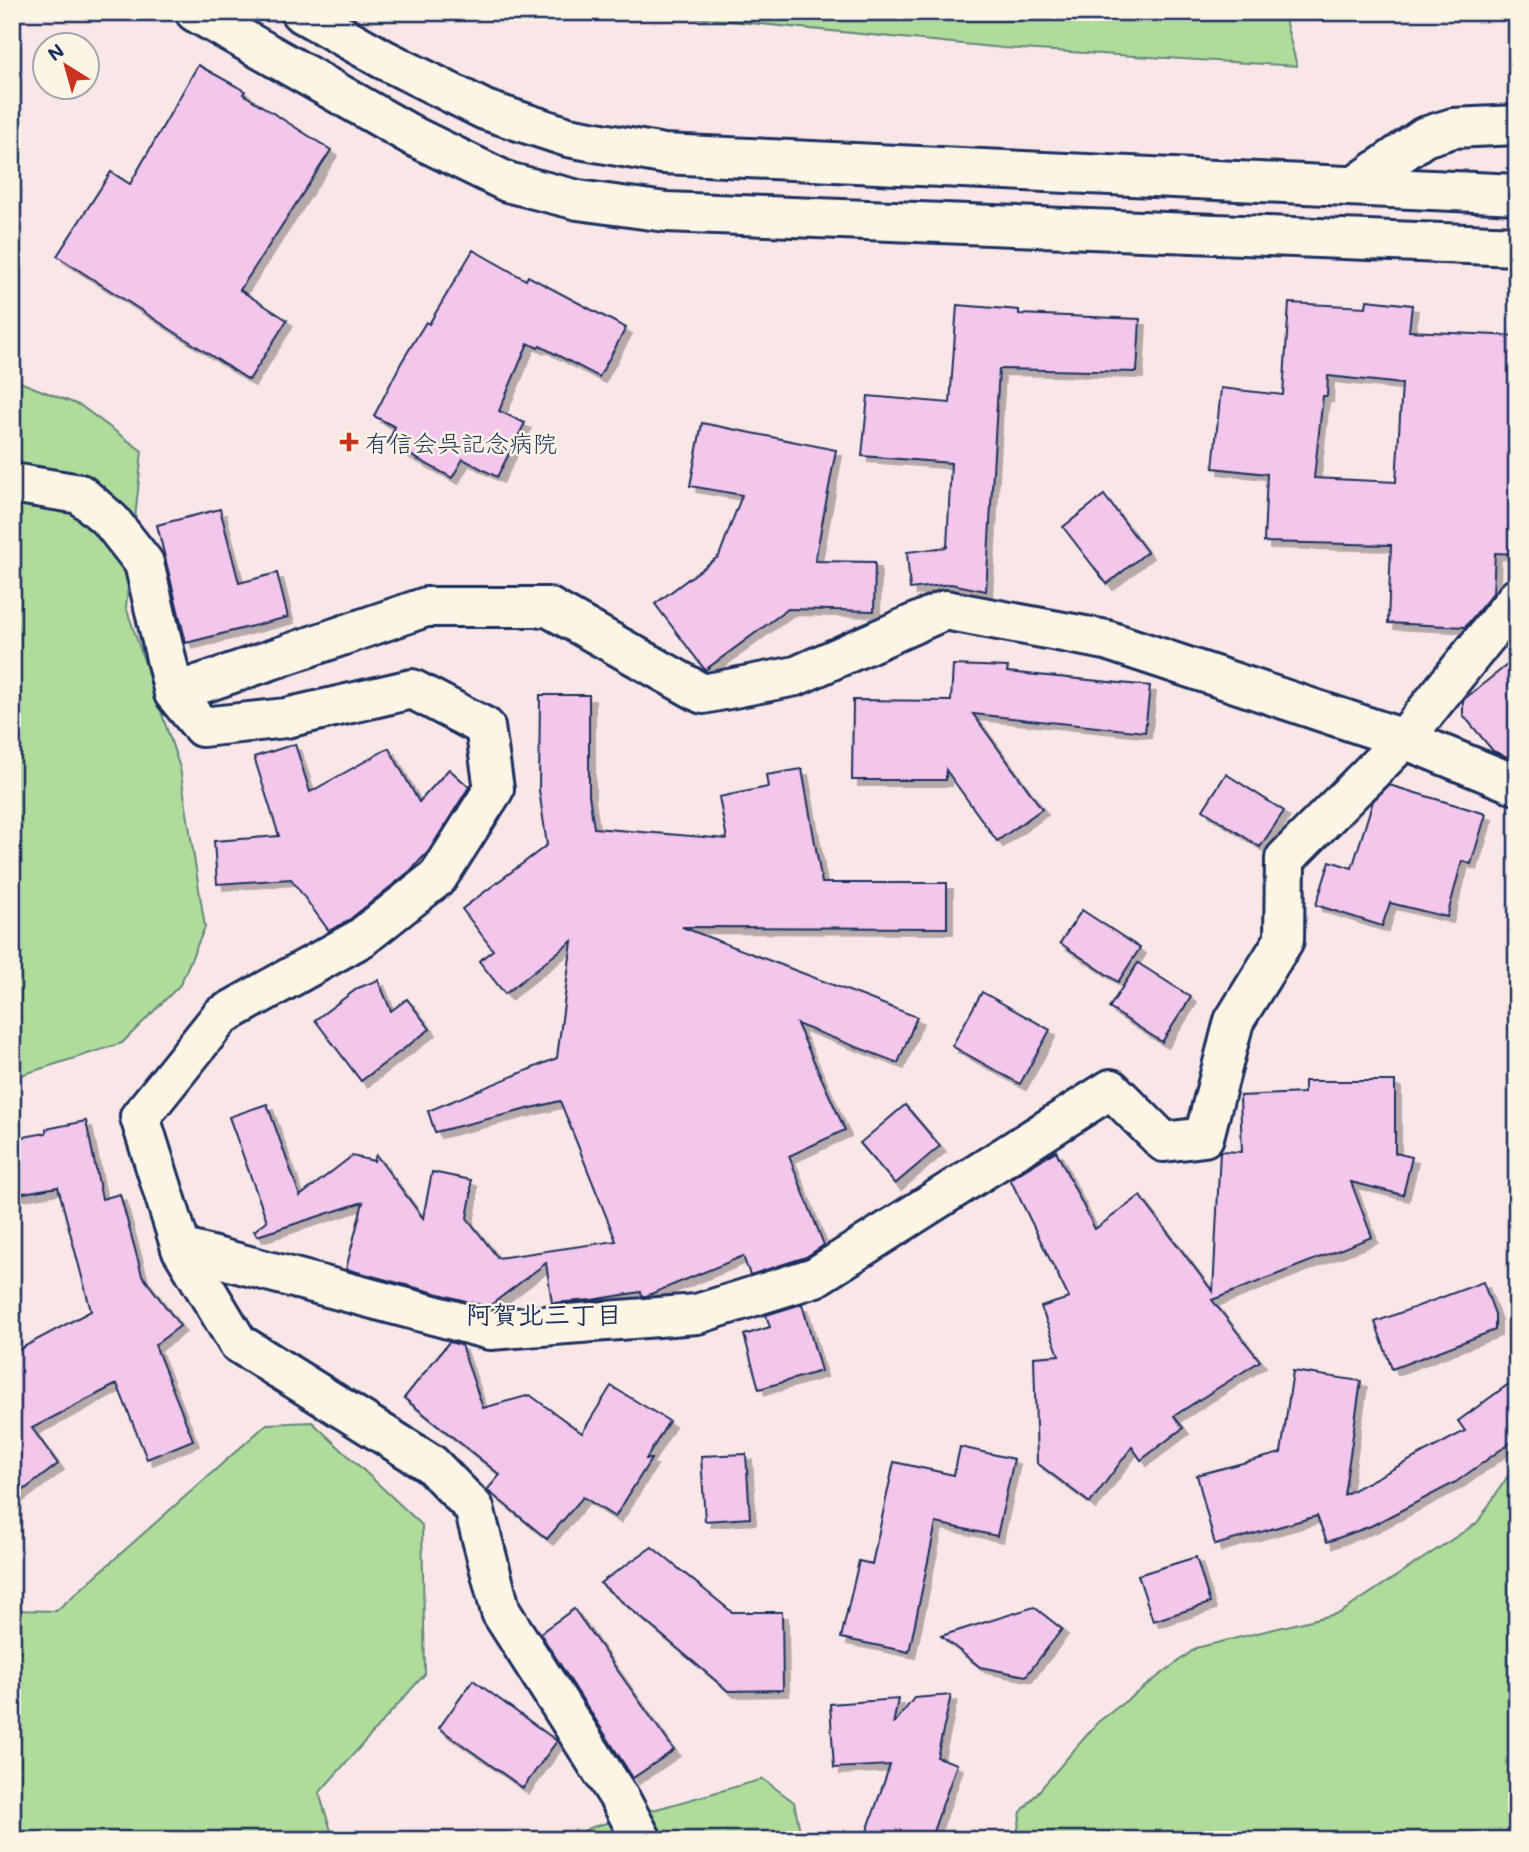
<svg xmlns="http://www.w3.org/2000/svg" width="1529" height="1852" viewBox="0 0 1529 1852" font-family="Mali,'Klee One',sans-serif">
<defs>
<filter id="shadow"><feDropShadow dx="6" dy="6" stdDeviation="0" flood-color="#0004"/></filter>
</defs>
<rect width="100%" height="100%" fill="#f9e7e7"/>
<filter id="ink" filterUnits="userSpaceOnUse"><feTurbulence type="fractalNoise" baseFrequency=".0143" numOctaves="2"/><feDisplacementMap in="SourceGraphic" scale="14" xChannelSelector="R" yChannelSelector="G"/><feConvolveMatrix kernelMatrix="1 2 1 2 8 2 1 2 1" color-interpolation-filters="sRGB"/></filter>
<g filter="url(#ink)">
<g fill="#afdc9a" stroke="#65867c" stroke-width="2">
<path d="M639,12H1283L1297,66L1003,48Z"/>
<path d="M12,379L81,406L142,451L126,607L180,768L205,927L180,985L122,1043L12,1078Z"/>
<path d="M312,1422L422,1525L425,1674L319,1793L334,1840H12V1610L56,1611L267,1424Z"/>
<path d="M1517,1462V1840H1016L1021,1812L1098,1722L1196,1648L1340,1613L1477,1523Z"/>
<path d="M763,1779L794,1802L802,1840H569L589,1828Z"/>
</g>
<g fill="#f3c6eb" stroke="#1b2f5e" stroke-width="2" fill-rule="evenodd" filter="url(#shadow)">
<path d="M198,65L245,91L243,94L331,150L240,290L287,320L249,380L57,256L111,172L130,184Z"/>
<path d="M473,250L526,280L528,276L626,328L599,377L540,346L538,348L528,343L499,411L525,423L497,477L463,459L452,478L388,443L395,427L374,416L401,363L426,322L429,324Z"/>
<path d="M1367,300L1412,305L1409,331L1517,336V554L1495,553L1493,593L1465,627L1388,623L1391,545L1264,542L1267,474L1213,468L1221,388L1283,395L1289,303L1366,307ZM1328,376L1402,384L1396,482L1314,478L1323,396H1327Z"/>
<path d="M957,305L1019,310V314L1140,319L1137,372L999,369L986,591L951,584L910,589L907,552L947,547L951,463L862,456L868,396L950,403Z"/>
<path d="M702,423L836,450L815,561L875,562L874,611L788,609L705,670L655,604L719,556L742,495L690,486Z"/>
<path d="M1104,495L1147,552L1107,584L1063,527Z"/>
<path d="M220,509L239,583L277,573L288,617L186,643L157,525Z"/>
<path d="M1517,657V761L1493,751L1463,715V700Z"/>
<path d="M953,665L1008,667L1007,672L1150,686L1145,732L973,714L1042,809L997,841L946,770V780H852L853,700L951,701Z"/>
<path d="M540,695H589V795L594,828L727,839L719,797L768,787L766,775L802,769L822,883H947V928L682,927L917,1017L898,1063L797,1024L845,1130L789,1156L824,1245L806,1257L750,1275L743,1256L646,1296H642L641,1292L592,1300L552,1303L546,1263L488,1307L346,1269L363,1202L257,1236L254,1231L267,1221L229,1117L267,1104L300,1196L352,1156L374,1161L376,1155L423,1218L432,1172L471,1180V1196L467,1218L498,1258L616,1241L560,1101L435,1132L428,1111L557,1058L572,941L505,994L479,961L493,950L462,909L547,845L539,790Z"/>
<path d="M295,744L310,792L389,748L419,802L449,769L469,787L428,852L410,871L349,920L329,931L291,879L217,884L214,841L279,836L254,757Z"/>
<path d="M1226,774L1284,811L1260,847L1203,810Z"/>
<path d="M1389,785L1486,814L1471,864L1462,861L1447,917L1390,903L1382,926L1316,905L1330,861L1352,868L1373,801Z"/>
<path d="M1082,910L1140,948L1118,982L1060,943Z"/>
<path d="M1138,963L1191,997L1162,1042L1109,1008Z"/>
<path d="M378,980L391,1011L407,999L430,1029L361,1081L315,1020L358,988Z"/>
<path d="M982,992L1050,1030L1020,1084L952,1046Z"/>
<path d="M1304,1081H1395V1153L1412,1157L1403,1195L1351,1182L1372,1237L1212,1300L1260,1361L1174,1416L1183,1428L1141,1460L1132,1447L1090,1503L1037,1463L1034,1357L1059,1355L1041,1307L1069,1298L1010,1179L1056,1151L1095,1229L1140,1196L1213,1292L1220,1151L1242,1152L1240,1096L1304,1093Z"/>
<path d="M905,1105L940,1146L895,1184L860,1143Z"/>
<path d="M86,1121L102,1199L120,1194L142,1275L180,1326L155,1345L193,1440L147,1459L117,1384L32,1428L58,1464L12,1499V1353L91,1311L58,1187L12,1195V1139L46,1133V1129Z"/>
<path d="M1483,1282L1495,1314V1330L1392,1369L1375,1322Z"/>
<path d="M802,1304L821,1371L759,1389L744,1335L770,1327L766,1315Z"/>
<path d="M449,1342L461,1345L483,1408L530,1395L582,1433L611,1386L669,1421L646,1459H651L615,1517L583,1497L547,1539L487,1490L500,1475L404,1398Z"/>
<path d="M1293,1371L1361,1381L1344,1495L1465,1431L1458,1421L1517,1378V1438L1456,1482L1371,1526L1327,1542L1317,1516L1215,1545L1197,1475L1281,1453Z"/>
<path d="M960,1447L1014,1459L997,1536L936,1523L909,1652L841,1638L859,1561L872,1564L894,1462L954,1475Z"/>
<path d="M746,1454L750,1518L705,1521L701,1456Z"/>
<path d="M652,1547L732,1612H782L783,1690L728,1691L600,1583Z"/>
<path d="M1196,1557L1210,1603L1153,1621L1138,1575Z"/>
<path d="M1034,1607L1062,1629L1026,1676L980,1667L941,1636Z"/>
<path d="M574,1609L674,1750L633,1778L540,1633Z"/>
<path d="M473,1680L557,1741L523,1788L439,1728Z"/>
<path d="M951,1695L937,1757L957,1764L930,1840H864L890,1765L834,1768L830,1704L898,1699L893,1725L914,1698Z"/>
</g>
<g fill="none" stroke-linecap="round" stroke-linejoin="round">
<defs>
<g id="street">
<path d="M1355,186L1424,137L1453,128L1517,125"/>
<path d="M12,483L80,494L111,521L144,563L174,693L202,727L286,718L412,689L485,727L494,789L438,877L361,938L221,1016L140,1117L181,1248L238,1343L431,1464L474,1508L501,1612L620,1799L642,1840"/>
<path d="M174,693L426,607H548L703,694L796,676L945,610L1106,640L1404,739L1517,785"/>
<path d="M181,1248L490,1330L697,1314L815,1277L1111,1089L1164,1142L1204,1137L1234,1021L1284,940L1285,859L1404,739L1517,598"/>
</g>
<g id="secondary">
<path d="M195,12L415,137L507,182L578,200L666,212L1517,246"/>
<path d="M300,12L383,59L485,110L568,137L663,154L1517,194"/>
</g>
</defs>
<use href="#street" stroke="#1b2f5e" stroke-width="44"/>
<use href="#secondary" stroke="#1b2f5e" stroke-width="44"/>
<use href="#street" stroke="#fcf5e5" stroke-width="38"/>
<use href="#secondary" stroke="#fcf5e5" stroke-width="38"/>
</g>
</g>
<path fill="#c8321e" stroke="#fcf5e5" stroke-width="2.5" d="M345.5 431.5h7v7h7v7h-7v7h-7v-7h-7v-7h7z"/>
<g text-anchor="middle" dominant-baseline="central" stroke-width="5" stroke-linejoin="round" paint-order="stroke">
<g font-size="24" fill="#1b2f5e" stroke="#fcf5e5" text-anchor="start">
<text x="365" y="442">有信会呉記念病院</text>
</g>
<g font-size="26" font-weight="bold" fill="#1b2f5e" stroke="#fcf5e5">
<text x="544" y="1314">阿賀北三丁目</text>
</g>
</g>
<rect width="1529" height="1852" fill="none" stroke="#fcf5e5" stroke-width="42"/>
<rect x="21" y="21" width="1487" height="1810" fill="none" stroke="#1b2f5e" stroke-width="2.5" filter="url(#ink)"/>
<g transform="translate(66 66) rotate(323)"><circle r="33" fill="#fcf5e5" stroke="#a2a6af" stroke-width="2"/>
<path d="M0-5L12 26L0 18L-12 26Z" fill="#c8321e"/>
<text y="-10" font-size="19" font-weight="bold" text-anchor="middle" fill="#1b2f5e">N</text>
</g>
</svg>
